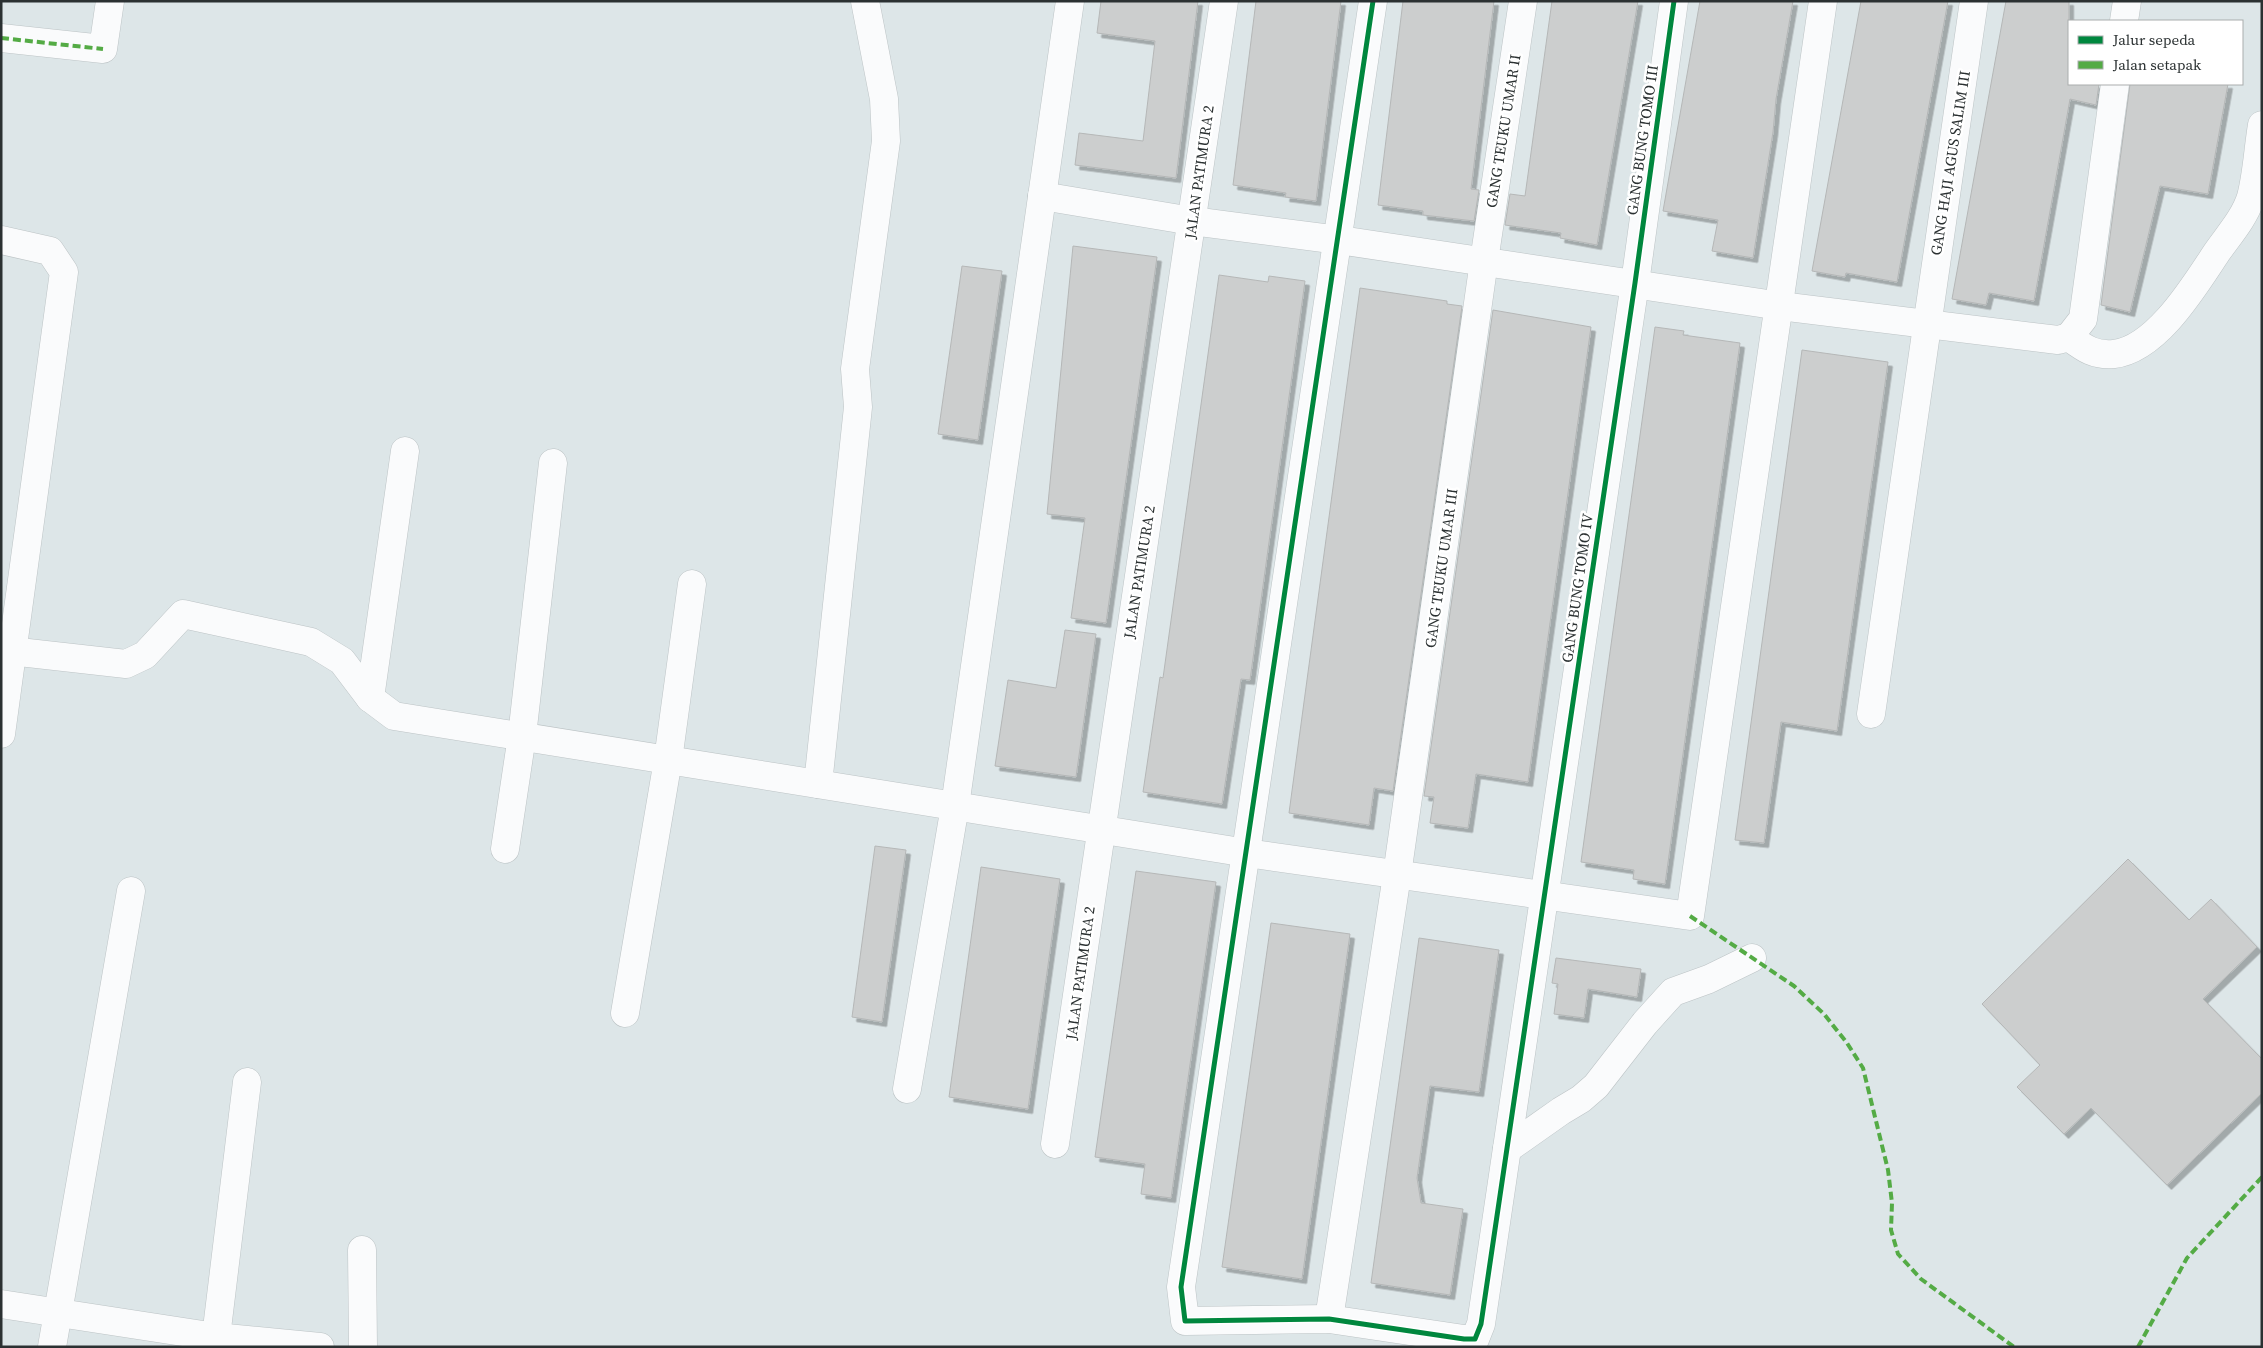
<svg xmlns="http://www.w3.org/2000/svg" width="2263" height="1348" viewBox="0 0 2263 1348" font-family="'Source Serif 4',serif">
<defs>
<filter id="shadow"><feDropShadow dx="4.5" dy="4.5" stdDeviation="0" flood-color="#0004"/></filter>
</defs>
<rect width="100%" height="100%" fill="#dde6e8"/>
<g fill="#cccece" stroke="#b5b7b7" filter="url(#shadow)">
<path d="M1101,1H1198L1176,178L1075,165L1079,133L1143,141L1155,41L1097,33Z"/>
<path d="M1256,1H1341L1316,201L1285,197L1286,193L1233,185Z"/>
<path d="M1403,1H1494L1471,189L1479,190L1474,221L1423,215V211L1378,205Z"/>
<path d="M1552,1H1638L1597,245L1560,238L1561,233L1505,225L1510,194L1525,196Z"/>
<path d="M1700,1H1793L1776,99L1773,132L1753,258L1712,251L1718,220L1663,211Z"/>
<path d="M1861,1H1948L1897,282L1846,273L1845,277L1812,271Z"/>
<path d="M2006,1H2069V84H2099L2096,105L2070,99L2034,301L1989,293L1986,305L1952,299Z"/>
<path d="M2130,84H2228L2208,194L2160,186L2130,312L2101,305Z"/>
<path d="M1073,246L1157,257L1106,623L1071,618L1085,518L1047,514Z"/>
<path d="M962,266L1002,271L978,440L938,434Z"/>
<path d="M1219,275L1268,282L1269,276L1305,281L1250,680L1241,679L1222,804L1143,792L1160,677L1163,678Z"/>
<path d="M1360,288L1447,301V304L1462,306L1393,791L1374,788L1369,825L1289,813Z"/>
<path d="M1493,310L1591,327L1528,782L1476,774L1468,828L1430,823L1434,797L1424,796Z"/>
<path d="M1655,327L1684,331L1683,335L1740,343L1665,884L1633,879L1634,870L1581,862Z"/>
<path d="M1802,350L1888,362L1837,731L1781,722L1764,843L1735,840Z"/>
<path d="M1065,630L1096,634L1076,777L995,766L1008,680L1056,688Z"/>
<path d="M875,846L906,850L882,1022L852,1017Z"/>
<path d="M2128,859L2189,920L2211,899L2257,947L2203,999L2262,1059V1093L2167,1185L2091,1108L2064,1134L2017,1087L2040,1065L1982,1004Z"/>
<path d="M981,867L1060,879L1028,1109L949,1097Z"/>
<path d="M1136,871L1216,882L1171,1198L1141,1194L1145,1164L1095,1157Z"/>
<path d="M1271,923L1350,934L1302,1279L1222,1267Z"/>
<path d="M1419,938L1499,950L1479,1092L1430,1086L1417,1178L1421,1203L1463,1209L1450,1295L1371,1283Z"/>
<path d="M1556,958L1641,969L1637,997L1588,989L1584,1018L1554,1014L1558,984L1552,983Z"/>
</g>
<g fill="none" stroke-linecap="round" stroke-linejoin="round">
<defs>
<g id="street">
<path d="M1373,1L1181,1287L1185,1321L1329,1319L1464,1339H1475L1481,1324L1635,283L1674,1"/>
<path d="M2124,21L2127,1"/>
<path d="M1,38L103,49L110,1"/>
<path d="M1042,196L1192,221L1339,240L1780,306L2058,340L2069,337C2084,348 2094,356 2114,354C2157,349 2195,285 2217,252C2229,235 2245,217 2251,197C2257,174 2258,149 2262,125"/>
<path d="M2069,337L2083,319L2115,84"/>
<path d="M1,650L126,664L145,655L183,614L311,642L342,661L370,698L394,716L1247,853L1690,916L1823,1"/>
<path d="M370,698L405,451"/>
<path d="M1871,714L1974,1"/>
<path d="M1,734L64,272L50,251L1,240"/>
<path d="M818,784L858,407L855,369L886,141L884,99L865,1"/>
<path d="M505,849L522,736L553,463"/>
<path d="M625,1013L668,760L692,584"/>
<path d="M907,1089L955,806L1070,1"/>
<path d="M1055,1144L1224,1"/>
<path d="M1507,1149L1561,1111L1581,1099L1596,1086L1645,1023L1673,992L1709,979L1752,958"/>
<path d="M362,1250L363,1347"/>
<path d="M1,1304L216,1337L247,1082"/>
<path d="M1329,1319L1397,875L1484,261L1523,1"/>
<path d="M52,1347L131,891"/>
<path d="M214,1347L216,1337L320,1347"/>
</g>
</defs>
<use href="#street" stroke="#bcc3c5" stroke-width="29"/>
<use href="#street" stroke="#fafbfc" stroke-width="28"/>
<g stroke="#54ab45" stroke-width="4" stroke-dasharray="8 4" stroke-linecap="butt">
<path d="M1,38L103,49"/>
<path d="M1690,916L1794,986L1824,1014L1847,1043L1863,1068L1888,1170L1892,1203L1891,1230L1898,1254L1921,1279L2014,1347"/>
<path d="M2138,1347L2187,1258L2262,1177"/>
</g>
<defs>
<path id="cycleway" d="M1373,1L1181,1287L1185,1321L1329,1319L1464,1339H1475L1481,1324L1635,283L1674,1"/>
</defs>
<use href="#cycleway" stroke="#fff" stroke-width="8"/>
<use href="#cycleway" stroke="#00873e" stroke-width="5"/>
</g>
<g text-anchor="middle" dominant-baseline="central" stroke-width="5" stroke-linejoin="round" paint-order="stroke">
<g font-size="15" fill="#2b3132" stroke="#fff">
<text transform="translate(1503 131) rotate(-81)">GANG TEUKU UMAR II</text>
<text transform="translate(1642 140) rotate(-82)">GANG BUNG TOMO III</text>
<text transform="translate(1950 163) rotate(-81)">GANG HAJI AGUS SALIM III</text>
<text transform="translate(1199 172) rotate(-82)">JALAN PATIMURA 2</text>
<text transform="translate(1441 568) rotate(-82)">GANG TEUKU UMAR III</text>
<text transform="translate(1139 572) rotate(-81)">JALAN PATIMURA 2</text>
<text transform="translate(1577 588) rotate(-82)">GANG BUNG TOMO IV</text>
<text transform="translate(1080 973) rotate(-82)">JALAN PATIMURA 2</text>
</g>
</g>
<rect width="2263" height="1348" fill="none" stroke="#2b3132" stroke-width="5"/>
<rect x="2068" y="20" width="175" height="65" fill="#ffffff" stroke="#aaadad"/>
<rect x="2078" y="36" width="25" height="8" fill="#00873e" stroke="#aaadad"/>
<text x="2113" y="45" font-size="15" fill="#2b3132">Jalur sepeda</text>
<rect x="2078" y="61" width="25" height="8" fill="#54ab45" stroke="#aaadad"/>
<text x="2113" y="70" font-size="15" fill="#2b3132">Jalan setapak</text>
</svg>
